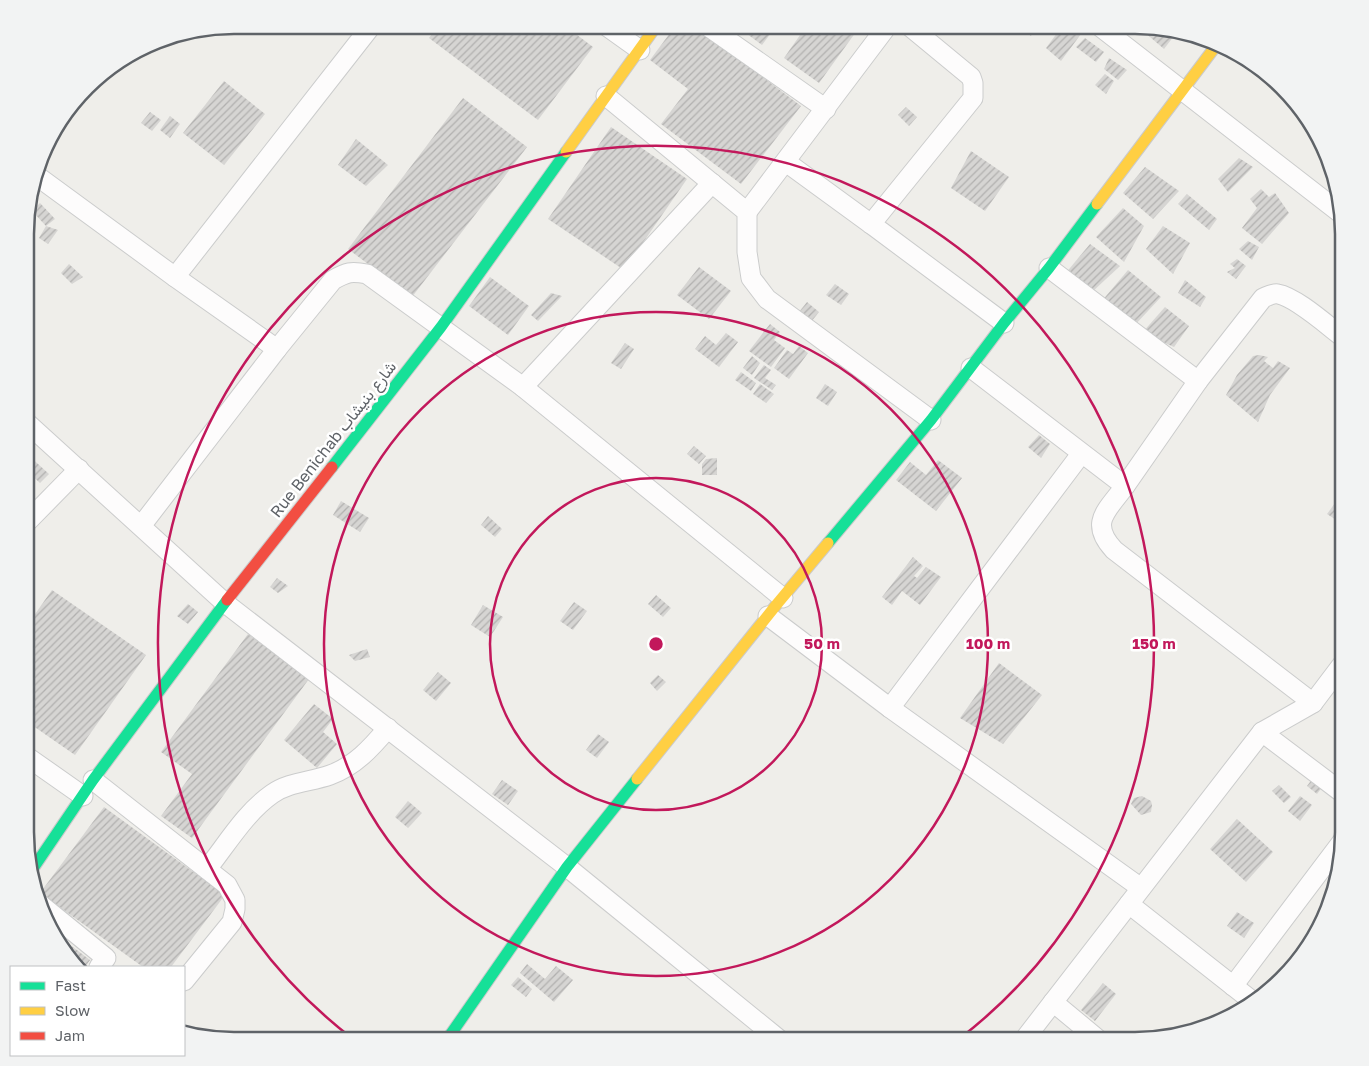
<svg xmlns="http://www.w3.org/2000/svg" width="1369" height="1066" viewBox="0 0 1369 1066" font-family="'Golos Text',Vazirmatn,sans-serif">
<defs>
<pattern id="building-hatch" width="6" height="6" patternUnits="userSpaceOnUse" patternTransform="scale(1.25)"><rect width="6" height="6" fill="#d6d5d3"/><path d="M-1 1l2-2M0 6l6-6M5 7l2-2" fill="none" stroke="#b1b0af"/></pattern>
</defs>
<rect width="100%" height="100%" fill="#efeeea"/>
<g fill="url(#building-hatch)">
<path d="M439,25H564L593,47L538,120L429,38Z"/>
<path d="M676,25H694L801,106L741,184L661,124L688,89L650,60Z"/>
<path d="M735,25H777L762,45Z"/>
<path d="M807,25H861L819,83L784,58Z"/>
<path d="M1016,25H1038L1031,36Z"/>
<path d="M1063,25H1067L1081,34L1061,61L1046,48Z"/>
<path d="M1136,25H1149L1177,32L1164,49Z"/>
<path d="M1085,38L1104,52L1096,62L1076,47Z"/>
<path d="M1109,58L1127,70L1118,80L1104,69Z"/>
<path d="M1105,74L1114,81L1106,94L1095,85Z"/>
<path d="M224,81L265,114L224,165L183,133Z"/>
<path d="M463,98L527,147L412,297L348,249Z"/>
<path d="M906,107L917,117L909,126L898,115Z"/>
<path d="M150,112L161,120L152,131L141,123Z"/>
<path d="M170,116L180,124L170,138L160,130Z"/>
<path d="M611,127L687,179L624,270L548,219Z"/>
<path d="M356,139L388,165L366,186L338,165Z"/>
<path d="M971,151L1009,177L985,211L951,188Z"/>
<path d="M1239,158L1253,167L1228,192L1218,179Z"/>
<path d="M1145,167L1179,191L1153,219L1123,193Z"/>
<path d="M1261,189L1269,197L1275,193L1289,213L1262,244L1242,228L1257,208L1250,199Z"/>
<path d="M1187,194L1217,219L1209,230L1178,204Z"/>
<path d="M40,203L55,219L46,226L32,211Z"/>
<path d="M1123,208L1144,226L1124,262L1096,237Z"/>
<path d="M46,226L58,230L48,244L39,238Z"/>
<path d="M1163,226L1190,243L1173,274L1146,249Z"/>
<path d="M1248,241L1259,247L1252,260L1239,249Z"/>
<path d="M1090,244L1120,266L1091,293L1065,274Z"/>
<path d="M1237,259L1246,266L1236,279L1227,272L1235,268L1230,264Z"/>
<path d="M69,264L83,277L72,284L61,273Z"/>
<path d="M699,267L731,291L709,319L677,295Z"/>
<path d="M1128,270L1161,297L1134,326L1101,302Z"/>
<path d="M490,277L529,306L508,335L469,306Z"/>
<path d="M1185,280L1206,297L1200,307L1178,293Z"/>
<path d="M835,284L849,294L841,305L826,295Z"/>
<path d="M551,293L562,296L538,321L531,315Z"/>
<path d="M807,302L819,312L811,322L799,312Z"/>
<path d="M1165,307L1189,326L1174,347L1142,333Z"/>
<path d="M770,324L780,332L774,340L785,348L771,367L749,351Z"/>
<path d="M726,333L738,342L719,367L695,349L705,336L716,345Z"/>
<path d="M625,343L634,349L621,369L611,363Z"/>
<path d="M799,346L808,353L789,379L774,368L787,350L793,354Z"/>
<path d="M1259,355L1268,357L1264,361L1273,368L1278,361L1290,368L1270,395L1258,422L1226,395L1237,375L1253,356Z"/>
<path d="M752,356L760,363L752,375L743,368Z"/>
<path d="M764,365L771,370L765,378L776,385L772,390L754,378Z"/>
<path d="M741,372L756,383L751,391L735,380Z"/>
<path d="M760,384L774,394L766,403L753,394Z"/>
<path d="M825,384L837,392L828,406L816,398Z"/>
<path d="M1039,435L1050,444L1041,458L1028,447Z"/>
<path d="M694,446L706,456L699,464L687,454Z"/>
<path d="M26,453L49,474L40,483L26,470Z"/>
<path d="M717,458V475H702V464L706,459Z"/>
<path d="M938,460L962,478L936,511L896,480L910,462L926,475Z"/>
<path d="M1344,491V525L1327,514Z"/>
<path d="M341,501L369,518L360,532L333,515Z"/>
<path d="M488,516L502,529L495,537L481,525Z"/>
<path d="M913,557L923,566L914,576L917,578L926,567L941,577L920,605L902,591L892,605L882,597Z"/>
<path d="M277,578L288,586L278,593L270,587Z"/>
<path d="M52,590L146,655L75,755L26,721V627Z"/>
<path d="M656,595L671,608L663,617L648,604Z"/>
<path d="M574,602L587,611L573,630L560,621Z"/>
<path d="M188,604L198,612L188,624L177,616Z"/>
<path d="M483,605L503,617L490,637L471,625Z"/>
<path d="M248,634L309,679L192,838L161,816L192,774L161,752Z"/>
<path d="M367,649L370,657L355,661L349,655Z"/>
<path d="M999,663L1042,695L1003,744L960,718Z"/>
<path d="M438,672L451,683L436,701L423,690Z"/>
<path d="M658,675L666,682L657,691L650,683Z"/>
<path d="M314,704L333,719L323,732L337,744L317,768L284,740Z"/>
<path d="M598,734L609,742L597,758L586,750Z"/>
<path d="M1313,778L1323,786L1317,794L1307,786Z"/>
<path d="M502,780L518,791L508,805L492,794Z"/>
<path d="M1279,785L1291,797L1284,803L1272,791Z"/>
<path d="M1142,796L1151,801L1152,805L1151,812L1141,815L1131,804L1134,798Z"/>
<path d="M1300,796L1312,805L1300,821L1288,811Z"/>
<path d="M408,801L422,813L408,828L395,817Z"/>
<path d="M104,807L225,895L171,967H143L40,893Z"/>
<path d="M1237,819L1273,852L1246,882L1210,849Z"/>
<path d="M1237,912L1254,923L1244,938L1227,926Z"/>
<path d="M53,932L90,960L85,967H79Z"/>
<path d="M527,964L545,979L556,966L573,980L554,1002L520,973Z"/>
<path d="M518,977L532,989L526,997L511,985Z"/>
<path d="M1103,983L1116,994L1095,1021L1081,1010Z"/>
</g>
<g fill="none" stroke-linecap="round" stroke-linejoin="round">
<defs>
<g id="street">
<path d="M605,25L640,50"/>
<path d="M706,25L826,109"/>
<path d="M908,25L971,77L973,83V98L871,224L1004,323"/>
<path d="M1098,25L1339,212"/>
<path d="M606,96L747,212V252L751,278L767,299L931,420"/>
<path d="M786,162L871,224"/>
<path d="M37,176L175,277L277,349"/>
<path d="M747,212L888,25"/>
<path d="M1049,268L1198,381L1125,486"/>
<path d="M175,277L372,25"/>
<path d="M971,368L1125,486C1108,510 1088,522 1114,550L1313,703"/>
<path d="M1198,381L1263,298C1268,296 1273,293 1278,294C1296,297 1329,327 1344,338"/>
<path d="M523,387L712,183"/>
<path d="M26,422L225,603L567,867L781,1041"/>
<path d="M26,523L79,469"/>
<path d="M141,526L277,349L333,280C347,272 351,271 367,274L523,387L783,598"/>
<path d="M768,616L890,708L1141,888"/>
<path d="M890,708L1081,454"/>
<path d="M1262,732L1344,794"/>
<path d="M26,756L83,796"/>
<path d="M93,780L227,885L235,900V909L232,922L184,981"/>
<path d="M207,869C227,844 245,813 272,794C289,782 310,782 330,775C355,766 371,748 388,728"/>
<path d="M1129,904L1251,1000"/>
<path d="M41,905L106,958L99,967"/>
<path d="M1233,986L1344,839"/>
<path d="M1053,1002L1100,1041"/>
<path d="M1023,1041L1262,732L1313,703L1344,662"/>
</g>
<g id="fast">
<path d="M332,467L441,327L566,152"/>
<path d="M828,543L931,420L1004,323L1049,268L1097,204"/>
<path d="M32,870L93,780L227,600"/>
<path d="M446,1041L567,867L637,779"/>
</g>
<g id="slow">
<path d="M566,152L657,25"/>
<path d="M1097,204L1218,43"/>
<path d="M637,779L777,604L828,543"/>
</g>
<path id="jam" d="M227,600L332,467"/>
</defs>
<use href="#street" stroke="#cbcccc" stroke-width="21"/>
<use href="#fast" stroke="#cacacb" stroke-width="13"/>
<use href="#slow" stroke="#cacacb" stroke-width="13"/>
<use href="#jam" stroke="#cacacb" stroke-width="13"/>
<use href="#street" stroke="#fdfcfc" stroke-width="19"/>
<use href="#fast" stroke="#16e098" stroke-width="11"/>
<use href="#slow" stroke="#ffcf43" stroke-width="11"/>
<use href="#jam" stroke="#f24e42" stroke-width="11"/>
</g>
<g fill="none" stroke="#c2185b" stroke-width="2.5">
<circle cx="656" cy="644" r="166"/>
<circle cx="656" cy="644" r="332"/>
<path d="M353 1039A498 498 0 1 1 959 1039"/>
</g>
<g text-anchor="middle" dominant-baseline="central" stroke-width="5" stroke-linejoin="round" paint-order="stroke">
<g font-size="16" fill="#5f6368" stroke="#fff">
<text transform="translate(333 439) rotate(-52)">Rue Benichab شارع بنيشاب</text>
</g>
</g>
<path d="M0 0H1369V1066H0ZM234 34H1135A200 200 0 0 1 1335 234V832A200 200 0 0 1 1135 1032H234A200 200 0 0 1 34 832V234A200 200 0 0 1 234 34Z" fill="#f2f3f3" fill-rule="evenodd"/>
<path fill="none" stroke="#5f6368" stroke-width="2.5" d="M234 34H1135A200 200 0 0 1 1335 234V832A200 200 0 0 1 1135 1032H234A200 200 0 0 1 34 832V234A200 200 0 0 1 234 34Z"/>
<circle cx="656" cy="644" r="8" fill="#c2185b" stroke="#fff" stroke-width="2.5"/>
<g font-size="15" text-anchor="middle" font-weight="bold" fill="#c2185b" stroke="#fff" stroke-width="5" stroke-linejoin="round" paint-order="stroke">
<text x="822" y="649">50 m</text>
<text x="988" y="649">100 m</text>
<text x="1154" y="649">150 m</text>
</g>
<rect x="10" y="966" width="175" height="90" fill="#ffffff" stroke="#bfc1c3"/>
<rect x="20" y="982" width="25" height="8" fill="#16e098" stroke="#bfc1c3"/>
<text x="55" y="991" font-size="15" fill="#5f6368">Fast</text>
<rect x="20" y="1007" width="25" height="8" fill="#ffcf43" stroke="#bfc1c3"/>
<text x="55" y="1016" font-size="15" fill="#5f6368">Slow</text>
<rect x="20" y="1032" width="25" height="8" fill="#f24e42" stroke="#bfc1c3"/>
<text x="55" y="1041" font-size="15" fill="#5f6368">Jam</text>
</svg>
